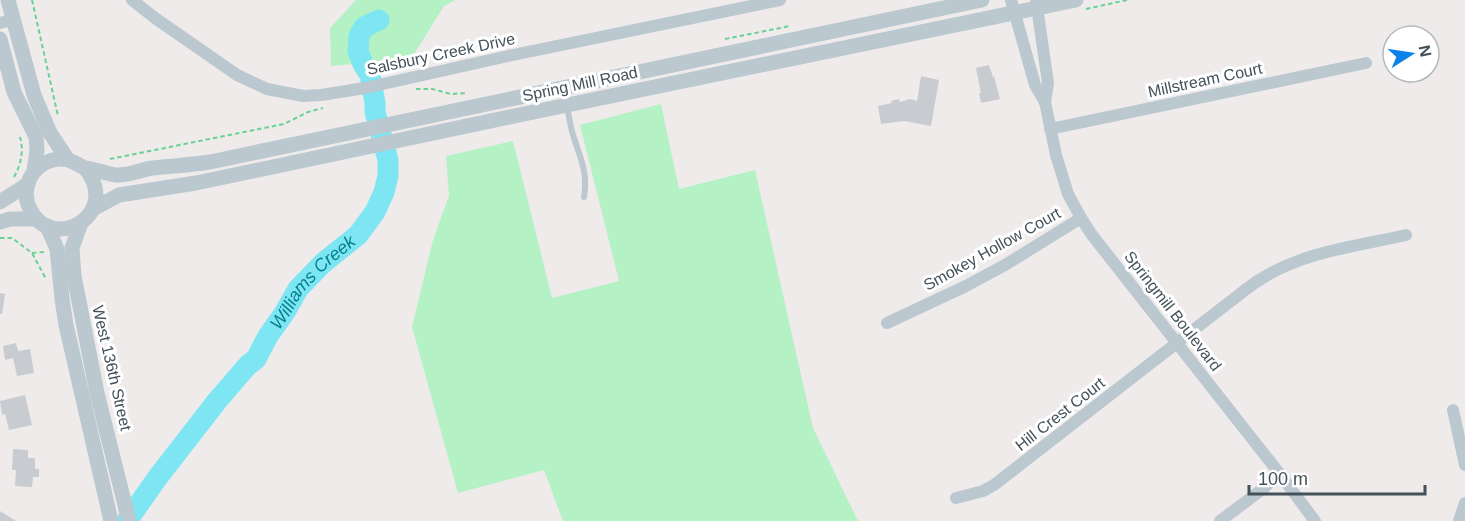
<svg xmlns="http://www.w3.org/2000/svg" width="1465" height="521" viewBox="0 0 1465 521" font-family="Helvetica,sans-serif">
<rect width="100%" height="100%" fill="#efebeb"/>
<g fill="#b4f1c5">
<path d="M356,0H455L444,6L411,59L331,66L330,28Z"/>
<path d="M661,104L679,189L755,170L813,428L858,521H563L544,470L458,493L412,327L433,240L449,196L446,156L513,141L552,298L619,281L580,125Z"/>
</g>
<g fill="none" stroke-linecap="round" stroke-linejoin="round">
<path stroke="#7ee6f2" stroke-width="21" id="s1" d="M127,521L158,477L217,401L248,365L256,359L268,336L285,312L298,289L323,263L358,235L375,212L384,192L388,176V160L375,112V103L370,75L363,64L358,51L359,36L364,27L379,20"/>
</g>
<g fill="#c8ccd1">
<path d="M989,65L993,77L994,76L1000,99L981,103L979,93H981L976,68Z"/>
<path d="M921,76L939,80L931,126L904,121L881,124L878,106L892,103L891,101L899,99L900,102L910,99L917,101Z"/>
<path d="M0,293L5,294L2,314H0Z"/>
<path d="M16,343L18,351L30,349L34,373L17,376L13,358L5,360L3,346Z"/>
<path d="M25,395L32,425L9,430L5,414L2,415L0,401Z"/>
<path d="M13,449L28,450V458H35V469H39V477H33L32,487L15,486L16,470H12Z"/>
<path d="M0,511L16,521H0Z"/>
</g>
<g fill="none" stroke-linecap="round" stroke-linejoin="round">
<g stroke="#6ad194" stroke-width="2" stroke-dasharray="4.5 3" stroke-linecap="butt">
<path d="M32,0L58,116"/>
<path d="M1086,9L1127,0"/>
<path d="M725,39L790,26"/>
<path d="M416,89H432L451,94L467,93"/>
<path d="M110,159L284,124L308,112L323,108"/>
<path d="M14,177C21,165 24,150 20,137"/>
<path d="M0,238H12L32,253L46,279"/>
<path d="M32,253L44,252"/>
</g>
<path stroke="#bbc8cf" stroke-width="6" d="M567,106C569,116 570,127 574,138C581,160 588,173 584,197"/>
<g stroke="#bbc8cf" stroke-width="12">
<path d="M132,0L155,18L237,75L267,89L303,96L321,95L365,88L508,56L780,0"/>
<path d="M1011,0L1035,85L1045,102"/>
<path d="M1036,0L1048,83L1045,102L1056,155L1068,194L1081,218L1092,235L1279,473L1315,521"/>
<path d="M0,23L13,20"/>
<path d="M1050,129L1366,63"/>
<path d="M887,323L964,287L1005,265L1081,218"/>
<path d="M1453,410L1465,465"/>
<path d="M956,498L983,491L994,485L1227,304C1238,296 1249,286 1261,279C1303,252 1357,246 1406,235"/>
<path d="M1220,521L1264,488L1279,473"/>
<path d="M1459,521L1465,503"/>
</g>
<g stroke="#bbc8cf" stroke-width="15">
<path d="M8,0L34,95L50,133L68,160"/>
<path d="M0,39L14,92L36,137L37,150L34,171"/>
<path d="M85,168C123,215 51,254 30,209C25,199 25,188 30,178C36,167 47,160 59,159C71,158 75,164 85,168C85,168 93,169 94,170C101,171 108,174 116,175C128,176 140,170 152,168C171,166 191,165 210,162L982,0"/>
<path d="M0,202L28,184"/>
<path d="M93,209L119,195L196,183L524,114L1076,0"/>
<path d="M0,222L10,219H37"/>
<path d="M81,223L72,248L74,276L97,393L129,521"/>
<path d="M47,226L57,249L62,299L66,325L111,521"/>
</g>
</g>
<g text-anchor="middle" dominant-baseline="central" stroke-width="6" stroke-linejoin="round" paint-order="stroke">
<g font-size="16" fill="#43515a" stroke="#fff">
<text transform="translate(441 54) rotate(-12)">Salsbury Creek Drive</text>
<text transform="translate(1205 80) rotate(-12)">Millstream Court</text>
<text transform="translate(580 84) rotate(-12)">Spring Mill Road</text>
<text transform="translate(992 249) rotate(-29)">Smokey Hollow Court</text>
<text transform="translate(1173 311) rotate(52)">Springmill Boulevard</text>
<text transform="translate(112 368) rotate(77)">West 136th Street</text>
<text transform="translate(1060 414) rotate(-38)">Hill Crest Court</text>
</g>
<g font-size="18" font-style="italic" fill="#05808f" stroke="#fff">
<text stroke="none"><textPath href="#s1" startOffset="304">Williams Creek</textPath></text>
</g>
</g>
<g transform="translate(1411 54) rotate(78)"><circle r="28" fill="#ffffff" stroke="#b4b9bd" stroke-width="1.5"/>
<path d="M0-4.5L10 22L0 15L-10 22Z" fill="#0c83e8"/>
<text y="-9" font-size="16" font-weight="bold" text-anchor="middle" fill="#43515a">N</text>
</g>
<path d="M1249 485v9h176v-9" fill="none" stroke="#43515a" stroke-width="3"/>
<text x="1258" y="485" font-size="18" fill="#43515a" stroke="#ffffff" stroke-width="4.5" paint-order="stroke">100 m</text>
</svg>
